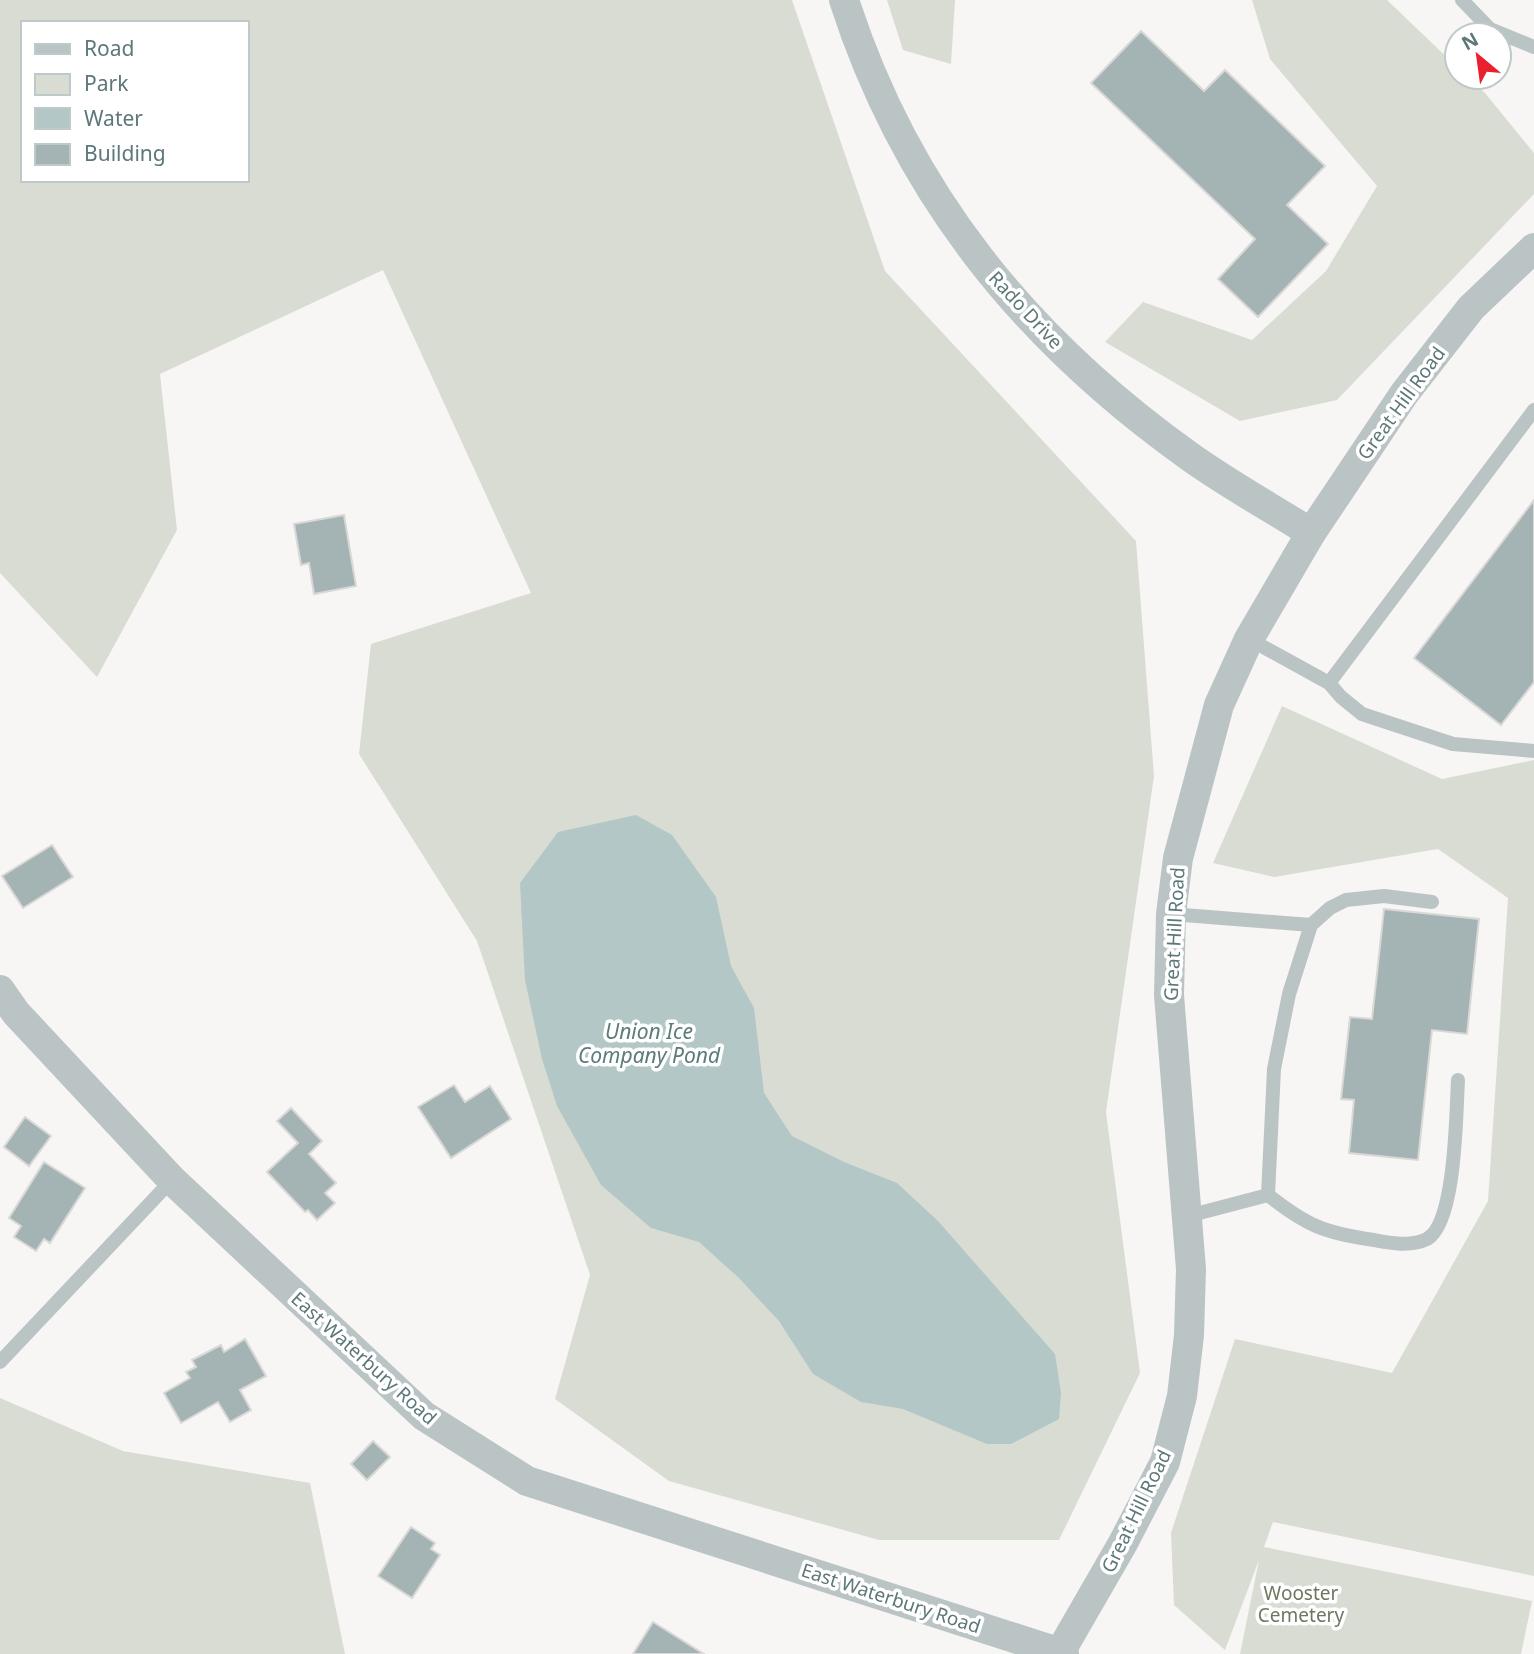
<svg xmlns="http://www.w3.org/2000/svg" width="1534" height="1654" viewBox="0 0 1534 1654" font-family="'Noto Sans',sans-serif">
<rect width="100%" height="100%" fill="#f7f6f4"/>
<g fill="#d9dcd3" fill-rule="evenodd">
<path d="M0,0H792L885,271L1136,541L1154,776L1106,1112L1140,1373L1059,1540H879L669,1481L555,1399L590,1275L477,941L359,754L371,644L531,593L383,270L160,374L177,530L97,677L0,573ZM23,23H247V180H23Z"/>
<path d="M887,0H955L951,64L903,50Z"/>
<path d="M1252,0H1387L1457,67V77H1468L1485,93L1534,153V194L1337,400L1240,421L1105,342L1143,302L1252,340L1326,271L1377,186L1270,59Z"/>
<path d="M1282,706L1442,779L1534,760V1576L1273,1522L1264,1547L1532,1601L1521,1654H1240L1259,1560L1225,1650L1174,1605L1171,1533L1235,1339L1392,1373L1488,1201L1508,898L1438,849L1274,877L1213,863Z"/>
<path d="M0,1398L123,1451L310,1483L345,1654H0Z"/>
</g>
<path fill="#b3c7c6" d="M636,815L672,835L716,897L731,966L754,1008L764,1093L792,1136L844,1162L897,1183L938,1221L1055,1354L1061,1393L1059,1419L1011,1444H987L903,1409L861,1402L813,1374L779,1321L739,1278L699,1242L651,1228L601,1185L557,1106L542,1059L525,980L520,883L558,832Z"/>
<g fill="#a4b3b4" stroke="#d9d8d6" stroke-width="2">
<path d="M1141,31L1204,91L1225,70L1325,166L1287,205L1328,244L1258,317L1218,279L1255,239L1091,83Z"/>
<path d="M1534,500V682L1501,725L1414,658Z"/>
<path d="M344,515L356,586L314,594L309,563L301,565L294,524Z"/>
<path d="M52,845L73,877L23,908L2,876Z"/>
<path d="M1384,909L1479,919L1467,1034L1432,1030L1418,1160L1349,1153L1354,1100L1341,1099L1350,1017L1372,1019Z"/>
<path d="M454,1085L465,1102L490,1086L511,1119L451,1158L418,1107Z"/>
<path d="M291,1108L322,1141L309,1154L336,1183L325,1193L335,1203L317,1220L308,1210L305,1212L267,1172L298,1143L277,1121Z"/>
<path d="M25,1117L51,1136L29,1166L4,1147Z"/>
<path d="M44,1162L85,1188L50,1243L44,1239L36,1251L14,1237L21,1226L9,1218Z"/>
<path d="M245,1339L266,1376L240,1390L251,1410L230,1422L218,1402L181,1423L164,1393L190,1378L186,1372L196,1367L192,1360L221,1345L224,1352Z"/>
<path d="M373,1441L390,1457L367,1480L351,1464Z"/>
<path d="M411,1527L435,1543L431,1549L440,1555L412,1598L378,1576Z"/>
<path d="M653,1622L704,1654H633Z"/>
</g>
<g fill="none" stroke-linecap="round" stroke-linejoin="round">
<g stroke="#bbc4c5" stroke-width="14">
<path d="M1462,0L1490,29L1534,47"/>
<path d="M1249,639L1329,683L1341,697L1362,714L1453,744L1534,751"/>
<path d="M1329,683L1534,410"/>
<path d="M1171,914L1311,925"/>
<path d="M1268,1195C1307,1226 1325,1233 1374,1240C1390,1243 1411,1247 1427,1239C1456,1223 1456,1113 1458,1080"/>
<path d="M1188,1216L1268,1195L1274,1069L1289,994L1311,925L1330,908L1346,900L1384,896L1432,902"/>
<path d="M0,1362L172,1180"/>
</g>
<g stroke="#bbc4c5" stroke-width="30">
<path d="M844,0C906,193 1025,339 1189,456C1228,484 1270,507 1311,533"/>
<path d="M0,990L16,1013L172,1180L424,1416L527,1481L1064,1654"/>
<path d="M1059,1654L1123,1543L1165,1462L1182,1396L1189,1335L1191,1269L1169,995L1171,914L1178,858L1219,705L1249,639L1311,533L1404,394L1471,308L1534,248"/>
</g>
</g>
<g text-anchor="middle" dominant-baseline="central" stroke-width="7" stroke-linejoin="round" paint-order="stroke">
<g font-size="19" fill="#5d777a" stroke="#fff">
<text transform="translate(1026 310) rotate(47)">Rado Drive</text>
<text transform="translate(1401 403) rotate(-54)">Great Hill Road</text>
<text transform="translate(1174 934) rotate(-87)">Great Hill Road</text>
<text transform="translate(364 1358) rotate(42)">East Waterbury Road</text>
<text transform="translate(1136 1511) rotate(-64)">Great Hill Road</text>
<text transform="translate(891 1598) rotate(18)">East Waterbury Road</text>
</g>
<g font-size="19" fill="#6c7860" stroke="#fff">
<text x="1301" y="1593">Wooster<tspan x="1301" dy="22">Cemetery</tspan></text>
</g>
<g font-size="21" font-style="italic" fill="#5b7c7a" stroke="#fff">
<text x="649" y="1031">Union Ice<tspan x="649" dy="24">Company Pond</tspan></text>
</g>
</g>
<rect x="21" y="21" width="228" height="161" fill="#ffffff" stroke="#bec9ca" stroke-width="2"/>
<rect x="35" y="44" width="35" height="10" fill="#bbc4c5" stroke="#bec9ca" stroke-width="2"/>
<text x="84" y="56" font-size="21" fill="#5d777a">Road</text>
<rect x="35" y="74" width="35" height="21" fill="#d9dcd3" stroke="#bec9ca" stroke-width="2"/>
<text x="84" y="91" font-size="21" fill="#5d777a">Park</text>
<rect x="35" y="108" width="35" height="21" fill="#b3c7c6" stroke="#bec9ca" stroke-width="2"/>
<text x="84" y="126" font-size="21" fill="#5d777a">Water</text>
<rect x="35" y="144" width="35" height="21" fill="#a4b3b4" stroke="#bec9ca" stroke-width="2"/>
<text x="84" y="161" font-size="21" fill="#5d777a">Building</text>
<g transform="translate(1478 56) rotate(331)"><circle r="33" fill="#ffffff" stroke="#bec9ca" stroke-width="2"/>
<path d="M0-5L12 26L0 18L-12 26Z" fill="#eb202e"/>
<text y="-10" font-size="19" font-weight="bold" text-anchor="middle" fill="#5d777a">N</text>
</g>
</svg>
